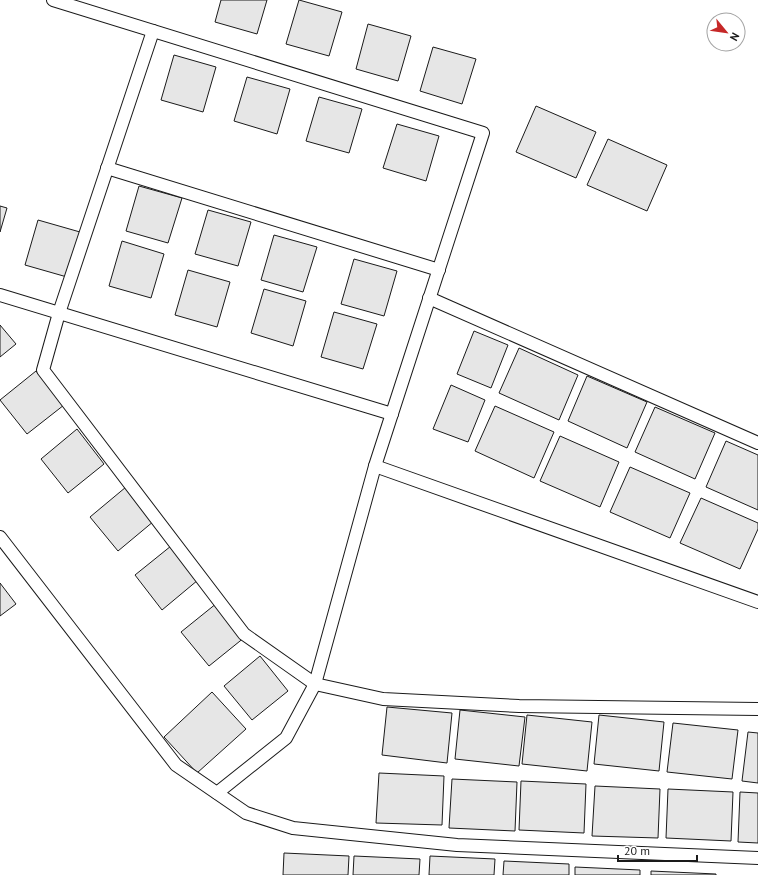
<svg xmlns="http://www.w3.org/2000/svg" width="758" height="875" viewBox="0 0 758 875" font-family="'PT Sans',sans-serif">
<rect width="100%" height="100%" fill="#fff"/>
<g fill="#e6e6e6" stroke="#1a1a1a">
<path d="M221,0H267L257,34L215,22Z"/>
<path d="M299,0L342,12L329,56L286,44Z"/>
<path d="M368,24L411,36L398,81L356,69Z"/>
<path d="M433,47L476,59L462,104L420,91Z"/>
<path d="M174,55L216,67L203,112L161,100Z"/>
<path d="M247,77L290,89L277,134L234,121Z"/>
<path d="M319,97L362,109L349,153L306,141Z"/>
<path d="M536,106L596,132L576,178L516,152Z"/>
<path d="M397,124L439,136L426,181L383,168Z"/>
<path d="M608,139L667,165L647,211L587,185Z"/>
<path d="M139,186L182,198L168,243L126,231Z"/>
<path d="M0,206L7,208L0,232Z"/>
<path d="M208,210L251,222L238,266L195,254Z"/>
<path d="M38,220L80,232L67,277L25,265Z"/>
<path d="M274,235L317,247L303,292L261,280Z"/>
<path d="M122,241L164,254L151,298L109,286Z"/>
<path d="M354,259L397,271L384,316L341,304Z"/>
<path d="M188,270L230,282L217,327L175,315Z"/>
<path d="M264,289L306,301L293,346L251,333Z"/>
<path d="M334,312L377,324L363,369L321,357Z"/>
<path d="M0,325L16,344L0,357Z"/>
<path d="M474,331L508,345L491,388L457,374Z"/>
<path d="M519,348L578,375L559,420L499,393Z"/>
<path d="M36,371L64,405L27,434L0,400Z"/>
<path d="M587,376L647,402L627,448L568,421Z"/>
<path d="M451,385L485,400L468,442L433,429Z"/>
<path d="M495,406L554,432L534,478L475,451Z"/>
<path d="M655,407L715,433L695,479L635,452Z"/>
<path d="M77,429L104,464L68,493L41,459Z"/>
<path d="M560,436L619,462L600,507L540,481Z"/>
<path d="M726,441L758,455V510L706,487Z"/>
<path d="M630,467L690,493L670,538L610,512Z"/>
<path d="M126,487L154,521L118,551L90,517Z"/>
<path d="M701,498L758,523V529L740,569L680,543Z"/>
<path d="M171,546L198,580L162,610L135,575Z"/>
<path d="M0,583L16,604L0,616Z"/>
<path d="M217,603L245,637L209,666L181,632Z"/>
<path d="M260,656L288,691L252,720L224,686Z"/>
<path d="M212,692L246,729L197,773L164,737Z"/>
<path d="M387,707L452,713L447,763L382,755Z"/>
<path d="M460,710L525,717L519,766L455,759Z"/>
<path d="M527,715L592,722L587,771L522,764Z"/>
<path d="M599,715L664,722L659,771L594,764Z"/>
<path d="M673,723L738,730L732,779L667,772Z"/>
<path d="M748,732L758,733V783L742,781Z"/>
<path d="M379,773L444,776L442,825L376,823Z"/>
<path d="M452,779L517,782L515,831L449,828Z"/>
<path d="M521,781L586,784L584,833L519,830Z"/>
<path d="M595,786L660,789L658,838L592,836Z"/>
<path d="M668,789L733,792L731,841L666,838Z"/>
<path d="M740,792L758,793V843L738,842Z"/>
<path d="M284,853L349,856L348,875H283Z"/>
<path d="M354,856L420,859L419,875H353Z"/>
<path d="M430,856L495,859L494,875H429Z"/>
<path d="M504,861L569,864V875H503Z"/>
<path d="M575,867L640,870V875H575Z"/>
<path d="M651,871L716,874V875H651Z"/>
</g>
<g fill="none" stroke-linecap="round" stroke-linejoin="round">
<defs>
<g id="service">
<path d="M53,0L483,133L375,466L315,684L286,738L217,793"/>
<path d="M153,31L59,313L43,370L244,634L315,684L383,699L519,706L758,709"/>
<path d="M107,168L439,270"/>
<path d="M0,295L392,414"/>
<path d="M429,298L758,443"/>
<path d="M375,466L758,602"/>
<path d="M0,537L176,765L246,813L293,828L457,845L758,858"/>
</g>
</defs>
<use href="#service" stroke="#1a1a1a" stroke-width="14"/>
<use href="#service" stroke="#fff" stroke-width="12"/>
</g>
<g transform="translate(726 32) rotate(119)"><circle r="19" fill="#ffffff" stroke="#a3a3a3"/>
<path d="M0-3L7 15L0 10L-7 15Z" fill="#c62828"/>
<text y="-6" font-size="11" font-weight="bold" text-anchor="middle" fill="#1a1a1a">N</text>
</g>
<path d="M618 855v6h79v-6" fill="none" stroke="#1a1a1a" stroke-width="2"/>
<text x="624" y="855" font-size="12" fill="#1a1a1a" stroke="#ffffff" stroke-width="3" paint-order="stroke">20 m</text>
</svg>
